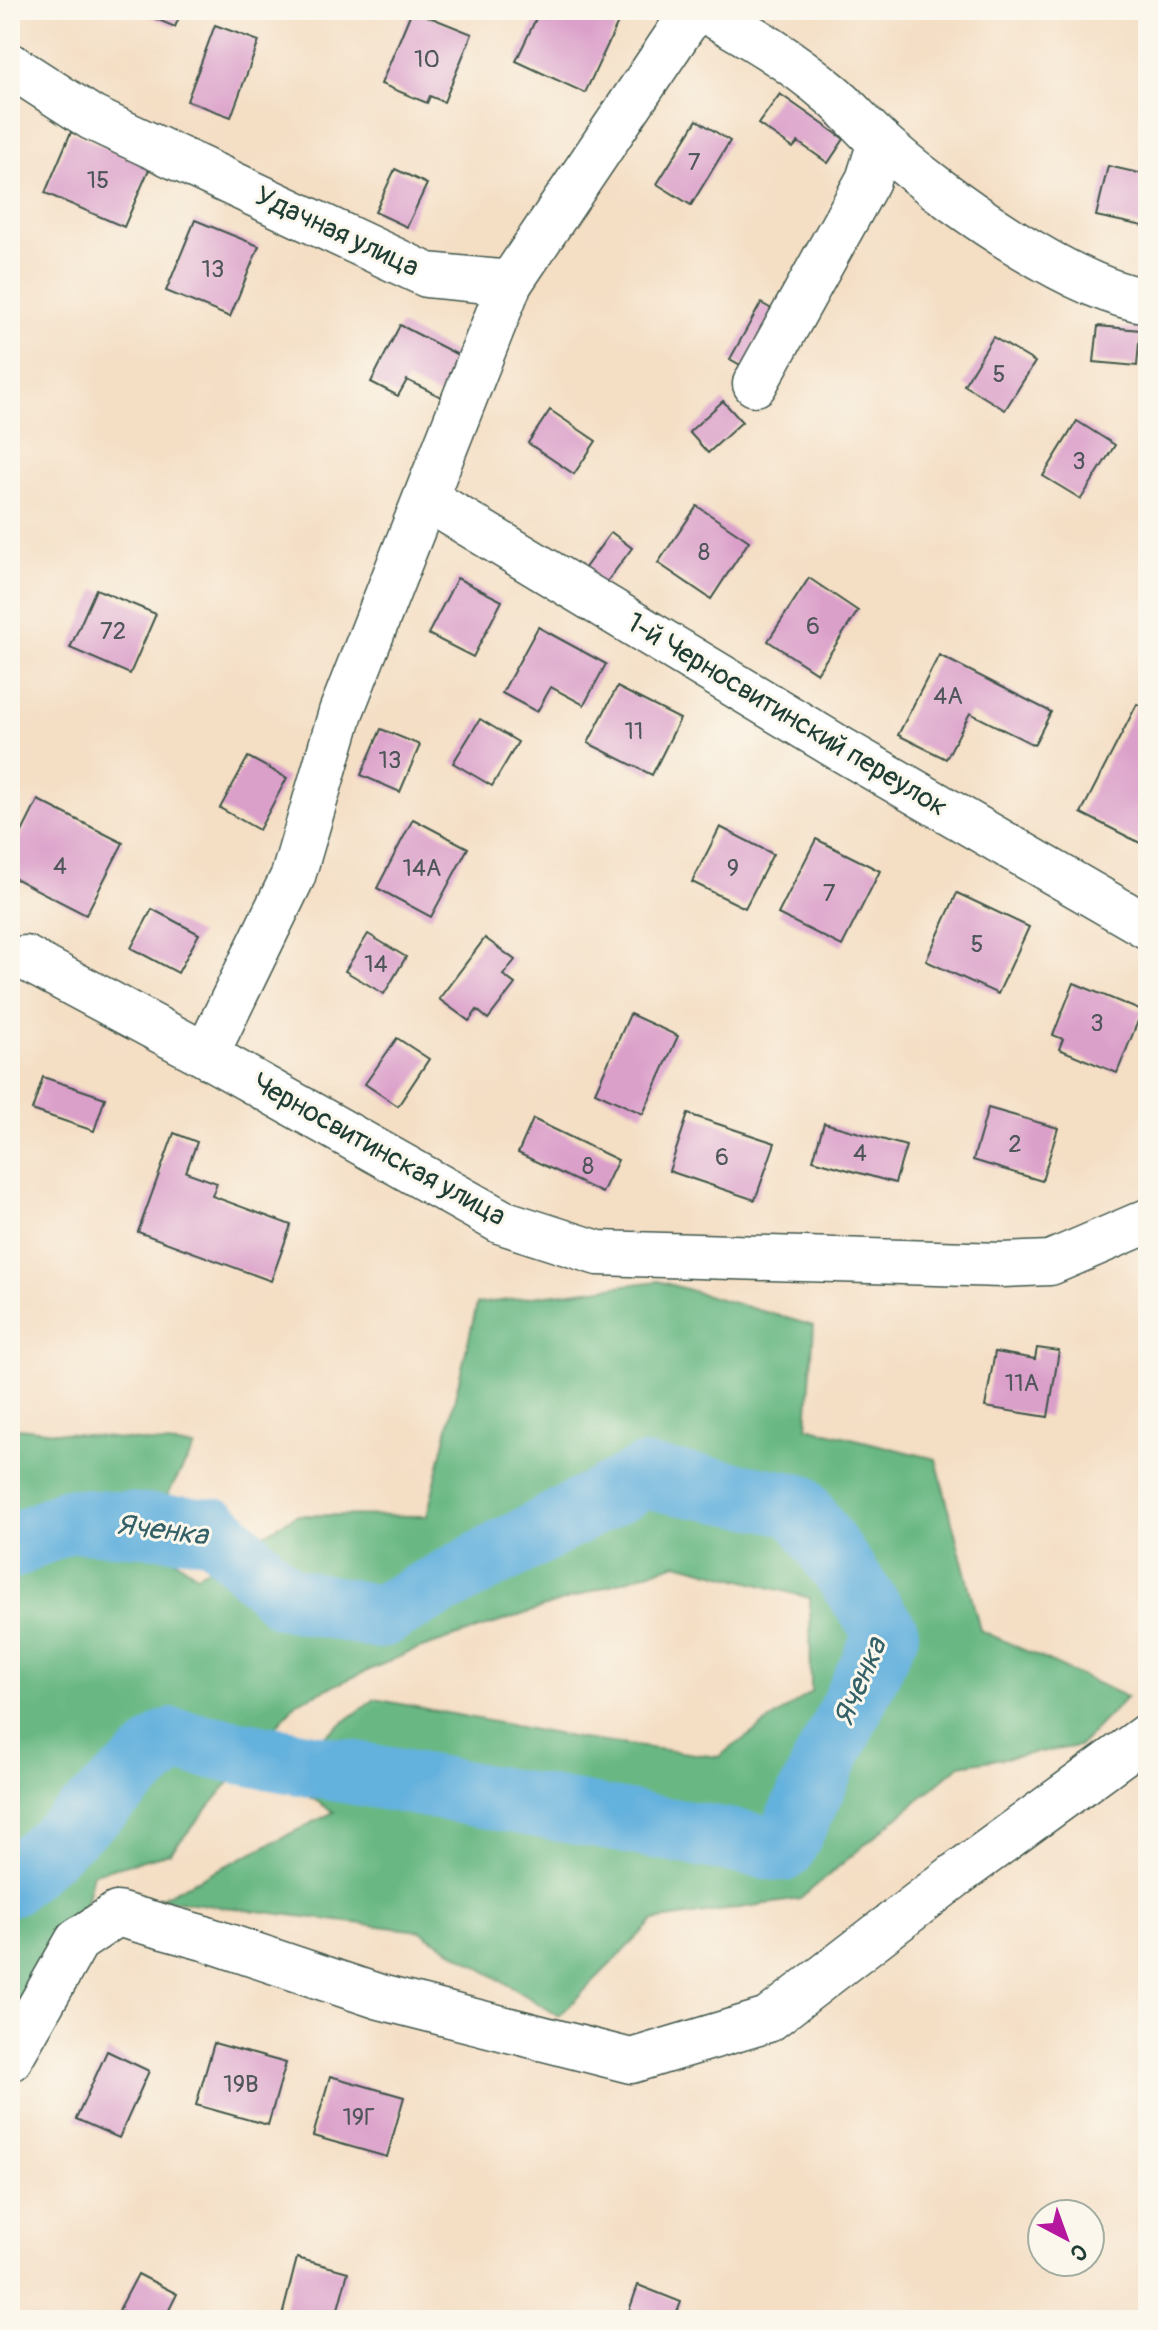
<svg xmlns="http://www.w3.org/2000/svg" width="1158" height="2330" viewBox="0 0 1158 2330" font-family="Pangolin,sans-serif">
<rect width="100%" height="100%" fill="#fbf7ec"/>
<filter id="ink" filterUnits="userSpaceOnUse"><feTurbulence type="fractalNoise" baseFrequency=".0125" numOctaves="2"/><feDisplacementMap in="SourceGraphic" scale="16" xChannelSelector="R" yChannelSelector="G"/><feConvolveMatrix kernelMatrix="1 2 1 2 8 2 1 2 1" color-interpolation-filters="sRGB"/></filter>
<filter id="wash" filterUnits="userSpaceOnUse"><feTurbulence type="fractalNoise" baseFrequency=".006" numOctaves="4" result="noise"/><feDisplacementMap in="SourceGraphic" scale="32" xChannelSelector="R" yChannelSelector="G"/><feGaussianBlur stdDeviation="1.8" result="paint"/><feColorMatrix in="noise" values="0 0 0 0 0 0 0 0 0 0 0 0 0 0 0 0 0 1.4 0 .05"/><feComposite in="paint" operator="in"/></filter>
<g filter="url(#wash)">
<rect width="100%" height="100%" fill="#f4dec4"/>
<path fill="#69b883" stroke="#447a5c" stroke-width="2" d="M658,1281L814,1326L807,1427L936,1459L980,1630L1127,1697L1079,1746L960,1765L800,1899L653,1921L559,2016L420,1931L159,1899L334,1812L273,1774L375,1699L581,1739L718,1757L811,1692L810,1598L677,1563L410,1652L297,1702L170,1853L93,1873L81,1923L10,2010V1434L19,1428L195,1447L143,1537L197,1575L296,1515L427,1516L477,1304Z"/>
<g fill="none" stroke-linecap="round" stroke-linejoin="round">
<path stroke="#63b1dd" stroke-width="64" d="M10,1548L68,1520L215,1530L285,1598L379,1617L644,1477L798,1505L887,1633L783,1850L172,1740L10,1884"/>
</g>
<g id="blocks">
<g fill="#dba0ca">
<path d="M135,10H182L175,27Z"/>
<path d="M412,10L472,34L444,102L430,96L427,103L381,84Z"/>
<path d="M540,10H624L585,93L516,61Z"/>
<path d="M215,25L259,41L231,117L187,101Z"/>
<path d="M780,94L844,139L828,163L798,142L793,148L758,124Z"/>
<path d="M697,120L730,141L691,205L657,184Z"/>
<path d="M71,132L150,167L124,227L45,193Z"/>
<path d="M1108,166L1148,175V227L1096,216Z"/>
<path d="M395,169L427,184L407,227L375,212Z"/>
<path d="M195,220L259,246L230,317L166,291Z"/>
<path d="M761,303L782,315L751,371L730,359Z"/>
<path d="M400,325L462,357L441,397L407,380L398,396L371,382Z"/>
<path d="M1098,326L1140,330L1137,366L1094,362Z"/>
<path d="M993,337L1035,362L1005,410L964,385Z"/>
<path d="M723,401L742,422L708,453L689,432Z"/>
<path d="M550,410L596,441L574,474L528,443Z"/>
<path d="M1077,421L1115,445L1081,499L1043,476Z"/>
<path d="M697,506L749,541L711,599L658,563Z"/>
<path d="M611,532L632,548L603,587L582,572Z"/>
<path d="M457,578L502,601L473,657L428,634Z"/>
<path d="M809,578L858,611L817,673L768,641Z"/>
<path d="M96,589L156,614L130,674L70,648Z"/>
<path d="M538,627L606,664L584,705L551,687L537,712L502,693Z"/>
<path d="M939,655L1051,712L1034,745L970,713L946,759L898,735Z"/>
<path d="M617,687L680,719L652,775L588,743Z"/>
<path d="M1137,704L1148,710V847L1081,813Z"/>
<path d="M480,719L518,742L492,786L453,763Z"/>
<path d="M381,729L420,745L400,792L361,775Z"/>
<path d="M248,757L287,778L259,830L220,808Z"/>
<path d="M38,800L123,843L86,915L10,876V856Z"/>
<path d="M413,819L468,848L431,917L377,888Z"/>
<path d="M720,827L773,854L745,908L692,882Z"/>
<path d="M816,839L880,871L842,946L778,914Z"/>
<path d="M957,893L1029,927L998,994L926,961Z"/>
<path d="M152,909L199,934L178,973L131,948Z"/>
<path d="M368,934L406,957L384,994L345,971Z"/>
<path d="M485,938L515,960L503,975L515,984L488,1019L477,1010L469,1021L439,999Z"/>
<path d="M1074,983L1142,1011L1117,1073L1059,1049L1063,1039L1053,1035Z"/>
<path d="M630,1014L678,1036L643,1114L595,1092Z"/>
<path d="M397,1038L429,1059L398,1106L365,1084Z"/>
<path d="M43,1077L105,1098L94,1131L32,1110Z"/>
<path d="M988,1108L1058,1128L1042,1181L973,1160Z"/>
<path d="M688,1114L775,1143L755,1200L669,1171Z"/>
<path d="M533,1119L618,1160L602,1193L518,1153Z"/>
<path d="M824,1123L906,1146L895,1183L813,1160Z"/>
<path d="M174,1133L197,1142L186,1172L217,1183L212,1196L291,1225L271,1281L138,1232Z"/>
<path d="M1037,1348L1059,1351L1048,1417L985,1407L995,1352L1035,1359Z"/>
<path d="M214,2043L286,2063L268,2125L196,2105Z"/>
<path d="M107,2051L149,2071L119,2138L76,2119Z"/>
<path d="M330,2076L404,2097L387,2157L313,2136Z"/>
<path d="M297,2258L348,2272L335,2320H281Z"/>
<path d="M138,2274L177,2294L164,2320H139L119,2310Z"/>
<path d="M638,2285L681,2302L674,2320H653L629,2311Z"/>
</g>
</g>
</g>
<g filter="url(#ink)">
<use href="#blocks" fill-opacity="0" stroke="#3f554a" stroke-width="2"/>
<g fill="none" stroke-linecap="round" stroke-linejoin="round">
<defs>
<g id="minor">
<path d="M704,10C749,35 791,60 831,94C848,108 862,126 879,141C937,194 1071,290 1148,301"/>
<path d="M10,65L92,118L427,275L510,283L694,10"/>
<path d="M755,384L868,180L880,142"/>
<path d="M427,499L839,748L1148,927"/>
<path d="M10,960L25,958L206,1055L502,1222L598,1253L1002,1265L1050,1263L1148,1221"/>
<path d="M206,1055L293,876L341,712L510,283"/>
<path d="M10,2059L77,1941L117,1914L204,1938L380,1997L631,2061L768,2020L956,1875L1148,1735"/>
</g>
</defs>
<use href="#minor" stroke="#3f554a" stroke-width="47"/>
<use href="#minor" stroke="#fff" stroke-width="44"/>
</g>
</g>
<g text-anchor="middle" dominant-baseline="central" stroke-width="6" stroke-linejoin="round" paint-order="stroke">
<g font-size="24" fill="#4e565a">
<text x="427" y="59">10</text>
<text x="694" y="162">7</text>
<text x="98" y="180">15</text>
<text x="213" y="269">13</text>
<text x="999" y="374">5</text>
<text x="1079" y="461">3</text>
<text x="704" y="552">8</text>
<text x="813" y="626">6</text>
<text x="113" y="631">72</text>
<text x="948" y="696">4А</text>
<text x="634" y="731">11</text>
<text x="390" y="760">13</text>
<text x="60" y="866">4</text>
<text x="422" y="868">14А</text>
<text x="733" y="868">9</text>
<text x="829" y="893">7</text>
<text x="977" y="944">5</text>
<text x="376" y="964">14</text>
<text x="1097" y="1023">3</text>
<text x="1015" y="1144">2</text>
<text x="860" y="1153">4</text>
<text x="722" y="1157">6</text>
<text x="588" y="1166">8</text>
<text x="1022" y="1383">11А</text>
<text x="241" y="2084">19В</text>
<text x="359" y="2117">19Г</text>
</g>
<g font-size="28" fill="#1f3d34" stroke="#fbf7ec">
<text transform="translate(337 232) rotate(25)">Удачная улица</text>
<text transform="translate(787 715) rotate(31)">1-й Черносвитинский переулок</text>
<text transform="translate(379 1150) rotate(29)">Черносвитинская улица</text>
</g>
<g font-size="30" font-style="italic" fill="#336067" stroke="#fbf7ec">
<text transform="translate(162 1530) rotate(7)">Яченка</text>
<text transform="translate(860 1682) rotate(-67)">Яченка</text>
</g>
</g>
<rect width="1158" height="2330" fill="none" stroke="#fbf7ec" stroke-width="40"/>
<g transform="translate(1066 2238) rotate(139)"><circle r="38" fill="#fbf7ec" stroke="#a3ada2" stroke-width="2"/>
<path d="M0-6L14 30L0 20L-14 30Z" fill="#b5179e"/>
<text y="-12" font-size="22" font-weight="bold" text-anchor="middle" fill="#1f3d34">С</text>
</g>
</svg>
